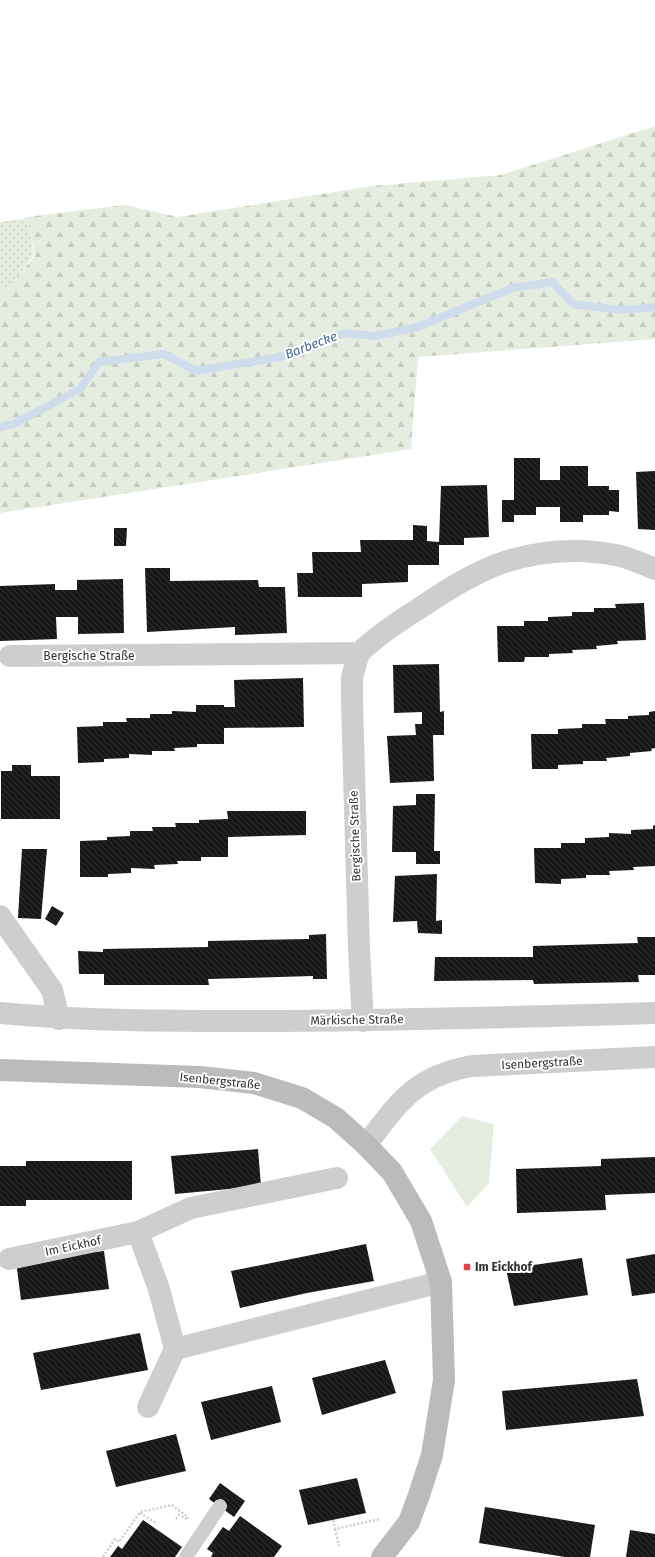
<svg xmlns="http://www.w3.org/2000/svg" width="655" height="1557" viewBox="0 0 655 1557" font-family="'Fira Sans',sans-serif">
<defs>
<pattern id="grass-dots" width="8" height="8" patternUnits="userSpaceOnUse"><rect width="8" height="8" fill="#e5ede0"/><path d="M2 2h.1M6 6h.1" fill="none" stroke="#c5ccc1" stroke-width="1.8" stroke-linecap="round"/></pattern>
<pattern id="forest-firs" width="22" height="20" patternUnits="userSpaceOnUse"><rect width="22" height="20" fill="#e5ede0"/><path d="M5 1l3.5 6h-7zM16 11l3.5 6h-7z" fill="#c5ccc1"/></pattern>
<pattern id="building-back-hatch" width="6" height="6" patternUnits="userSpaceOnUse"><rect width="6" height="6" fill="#181818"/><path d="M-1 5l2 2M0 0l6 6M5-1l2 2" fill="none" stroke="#313131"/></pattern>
</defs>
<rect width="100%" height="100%" fill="#fff"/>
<path fill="url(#grass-dots)" d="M27,218L34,255L9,287L0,291V222Z"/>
<path fill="url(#forest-firs)" d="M655,126V339L418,357L411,449L0,513V291L8,287L35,256L27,217L125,205L178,217L372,186L501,175Z"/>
<path fill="#e5ede0" d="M462,1116L494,1124L489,1183L467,1207L430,1149Z"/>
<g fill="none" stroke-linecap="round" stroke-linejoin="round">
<path stroke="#cedceb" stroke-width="8" d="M0,427L14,424L80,389L99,362L164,354L196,371L292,355L344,333L374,336L418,327L512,288L552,282L573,304L621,310L655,307"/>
</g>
<g fill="url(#building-back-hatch)">
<path d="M514,458H540V480H560V466H588V486H609V490H619V512L609,511V515H583V522H560V507H536V515H514V522H502V500H514Z"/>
<path d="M655,471V530L638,529L636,472Z"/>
<path d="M487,485L489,537L464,538V545H439V565H408V582L362,584V597H298L297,573H313L312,552H361L360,540H413V525L427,526V541L439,542L441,486Z"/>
<path d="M114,528H127L126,546H114Z"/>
<path d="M145,568H170V581L258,580L259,587H285L287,633L235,635V627L147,632Z"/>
<path d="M123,579L124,633L78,634V617H56L57,639L0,641V586L55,584V590H77V580Z"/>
<path d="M644,603L646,640L617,641L618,644L596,646L597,649L572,650L573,653L549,654V657H525L524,662H498L497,626H524V621H548V617L572,616V612H594V608H616L615,604Z"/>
<path d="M439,664L440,712L444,711V735H433L434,781L390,783L387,736L416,735L415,724H422V712L394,713L393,665Z"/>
<path d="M303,678L304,727L224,728V744H197V747L174,748L175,751H152V755L129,754V758L104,759V762L78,763L77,727L103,726V722H127L126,718H150V714H172V711L196,712V705H224V707H235L234,680Z"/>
<path d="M655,711V748L651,749L652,751L630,753V756L606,758L607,761H583V764L558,765V769H532L531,734H558V729L582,728V724H606L605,719H628V716L649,715V712Z"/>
<path d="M12,765H31V776H60V819H1V771H12Z"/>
<path d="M416,794H435L434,851H440V864H416V852H392L393,806L416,805Z"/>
<path d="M227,811H306V835L228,837V857H201V861H177L178,864L154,865L155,869L131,868V873L108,874V877H80V841L107,840V837L130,836V831H153L152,827H176L175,823H199V820L228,819Z"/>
<path d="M655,825V866L633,867L634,870L609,871L610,875H586V878L561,879V884L535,883L534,848H561V843H585V838L609,837V833L631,834V830L653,829V826Z"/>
<path d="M22,849H47L41,919L18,918Z"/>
<path d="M437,874L436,921L442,920V934L418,933L417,921L393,922L395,876Z"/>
<path d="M52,906L64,913L56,926L45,919Z"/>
<path d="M326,934L327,979H313V976L208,979L209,985H104V974H79L78,951L103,952V949L208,947V941L309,939V935Z"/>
<path d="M637,937H655V975H638L639,982L534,984L533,980L434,981L435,957H533V946L638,943Z"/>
<path d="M258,1149L261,1186L175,1194L171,1156Z"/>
<path d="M655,1157V1193L605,1195L606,1210L517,1213L516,1169L601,1166V1159Z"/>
<path d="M26,1161H132V1200H26V1206H0V1166H26Z"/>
<path d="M366,1244L374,1281L307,1293L240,1308L231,1271Z"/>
<path d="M104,1251L109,1289L21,1300L16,1261Z"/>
<path d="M655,1254V1293L632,1296L626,1259Z"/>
<path d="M582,1258L588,1295L514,1306L506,1269Z"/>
<path d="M140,1333L148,1370L41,1390L33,1353Z"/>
<path d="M385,1360L396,1393L322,1415L312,1378Z"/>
<path d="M637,1379L644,1416L506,1430L502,1391Z"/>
<path d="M272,1386L281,1422L211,1440L201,1402Z"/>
<path d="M176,1434L186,1471L116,1487L106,1451Z"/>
<path d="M357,1478L366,1513L308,1525L299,1490Z"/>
<path d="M220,1483L245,1501L234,1517L209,1499Z"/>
<path d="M485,1507L595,1525L590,1557H565L479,1543Z"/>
<path d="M240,1516L282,1546L274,1557H211L213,1553L207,1549L223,1527L229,1531Z"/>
<path d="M143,1520L182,1547L175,1557H110L118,1546L122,1549Z"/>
<path d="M630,1530L655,1534V1557H626Z"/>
</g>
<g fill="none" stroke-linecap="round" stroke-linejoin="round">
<g stroke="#cecece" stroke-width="2.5" stroke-dasharray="2 2" stroke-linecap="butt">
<path d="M140,1513L157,1524"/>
<path d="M176,1519L179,1515L187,1519"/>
<path d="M333,1520L335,1529L380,1519"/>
<path d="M335,1529L339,1546"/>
<path d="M103,1557L115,1539L119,1542L140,1512L172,1505L189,1518"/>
</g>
<path stroke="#cecece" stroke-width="14" d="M186,1557L220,1506"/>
<g stroke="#cecece" stroke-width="22">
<path d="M359,653L352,677V701L359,950L363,1021"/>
<path d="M10,656L359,653C379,634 401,620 423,606C474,571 518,549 581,551C596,552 612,553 627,558C636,561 646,565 655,569"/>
<path d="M0,916L52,990L59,1019"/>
<path d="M0,1013C84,1021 166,1021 250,1021C385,1021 520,1017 655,1013"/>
<path d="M337,1178L191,1208L138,1232L159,1289L175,1349L441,1282"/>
<path d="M9,1259L138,1232"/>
<path d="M148,1407L175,1349"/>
</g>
<path stroke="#cecece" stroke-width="22" d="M366,1145C399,1102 415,1076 472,1066L655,1057"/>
<path stroke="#bbb" stroke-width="22" d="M0,1070L200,1077L254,1083L302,1098L336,1118L366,1145L392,1172L421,1221L441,1282L444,1380L432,1455L419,1495L409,1522L382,1557"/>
</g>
<rect fill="#db4740" stroke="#fff" stroke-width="1.5" x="463" y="1263" width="8" height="8" rx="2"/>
<g text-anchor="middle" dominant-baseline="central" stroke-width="4" stroke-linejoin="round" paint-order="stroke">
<g font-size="12" fill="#313131" stroke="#fff">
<text x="89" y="656">Bergische Straße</text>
<text transform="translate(355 836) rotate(-92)">Bergische Straße</text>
<text transform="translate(357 1020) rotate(-1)">Märkische Straße</text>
<text transform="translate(542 1063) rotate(-3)">Isenbergstraße</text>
<text transform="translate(220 1081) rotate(6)">Isenbergstraße</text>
<text transform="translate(73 1246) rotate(-12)">Im Eickhof</text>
</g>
<g font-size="12" font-weight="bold" fill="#313131" stroke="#fff" text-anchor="start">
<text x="475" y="1267">Im Eickhof</text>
</g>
<g font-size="13" font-style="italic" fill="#43698f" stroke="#fff">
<text transform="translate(311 345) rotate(-21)">Barbecke</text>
</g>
</g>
</svg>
